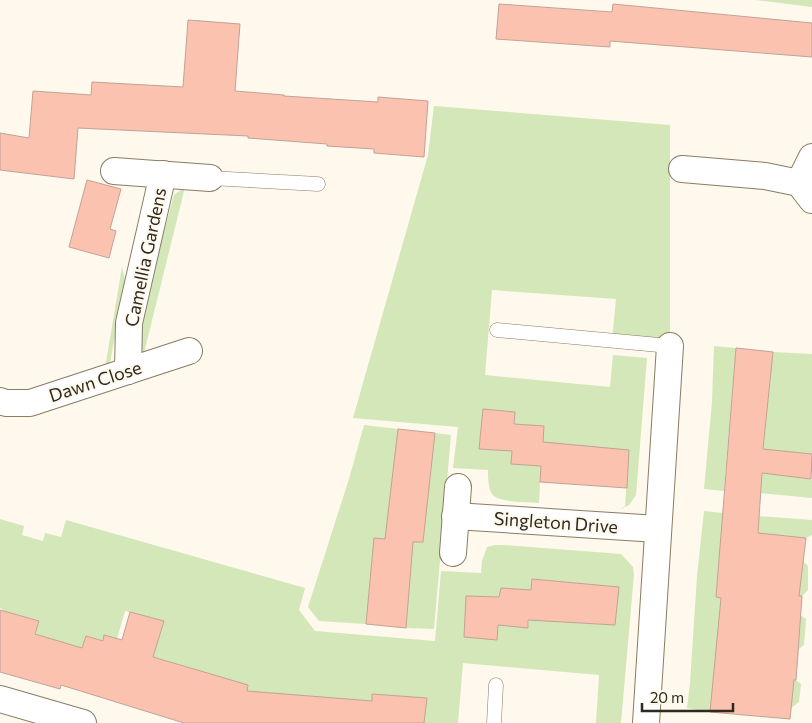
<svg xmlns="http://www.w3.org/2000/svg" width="812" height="723" viewBox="0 0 812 723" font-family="Commissioner,sans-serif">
<rect width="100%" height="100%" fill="#fef8ed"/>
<g fill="#d4e7b9" fill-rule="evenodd">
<path d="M755,0H812V7Z"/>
<path d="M434,106L670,125V346L612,340L616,299L492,290L485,375L610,387L613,355L647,358L636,495L629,505L619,510L625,506L629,450L543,443L514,424L515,412L483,410L479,448L512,451L511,464L541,466L539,503C528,502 498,503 492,494C488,487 488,477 488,470L453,468L458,427L353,418L428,155Z"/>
<path d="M185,187L144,353L136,357L140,318L174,195Z"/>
<path d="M122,267L125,280L110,363L105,368Z"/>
<path d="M714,346L736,348L724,491L704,489L712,402Z"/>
<path d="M773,352L812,354V464L811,479L812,481V498L759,493Z"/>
<path d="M364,425L398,429L386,539L374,538L366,624L319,621L308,607L349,479Z"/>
<path d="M435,433L451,435L434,629L406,628L413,542H423Z"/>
<path d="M704,511L723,513L716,597L722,598L710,712L687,708L690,683L697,576Z"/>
<path d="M759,516L812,520V535L806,538L803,561L808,566V590L802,596L800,615L806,619L804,645L799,649L796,680L801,684L799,702L791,708L790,719L750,715Z"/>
<path d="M0,519L24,526L22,535L43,541L45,533L61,537L66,520L305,588L299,610L315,631L435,641L441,571L481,573L482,561L487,547L495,545H504L621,554L633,567L634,574L621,723H596L599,675L463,663L458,723H424L426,698L372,694V701L313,697L280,723L192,668L153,657L164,621L125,611L117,639L104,635L103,641L86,636L82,648L35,635L39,621L6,612L0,608ZM532,579L619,587L614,625L559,622L529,618L528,628L498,625L497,640L464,637L466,596L499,597L501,588L531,590Z"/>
</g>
<g fill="#fbc3af" stroke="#c1a297">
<path d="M499,4L612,12L613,4L812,23V57L610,41V47L496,39Z"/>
<path d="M188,20L240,24L235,91L284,95V96L378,102V97L428,101L424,157L374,153V149L327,146V144L248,138V136L78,128L74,179L0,170V133L29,138L33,91L91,95L92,82L183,87Z"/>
<path d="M87,180L121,189L110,229L116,231L109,258L69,247Z"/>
<path d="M736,348L773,352L763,449L812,454L811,479L762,473L758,533L806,538L799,596H802L796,680H794L790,719L710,712L721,598L716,597Z"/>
<path d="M483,409L515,412L514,424L544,426L543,442L629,450L627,488L540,482L541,466L511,464L512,451L479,449Z"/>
<path d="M398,429L435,433L423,542H413L406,628L366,624L374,538L385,539Z"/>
<path d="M532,579L619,587L615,625L528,620V628L498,625L497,640L464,637L466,596L499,597L501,588L531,590Z"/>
<path d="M0,610L39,621L35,634L82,648L86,636L103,641L104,635L122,640L130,612L164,621L153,657L248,685L247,691L372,701V694L427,698L424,723H184L61,685L60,689L0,672Z"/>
</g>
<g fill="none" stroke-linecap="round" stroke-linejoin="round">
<defs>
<g id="lane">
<path d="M210,178L318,184"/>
<path d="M497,330L670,346"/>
<path d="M494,723L496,685"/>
</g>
<g id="street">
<path d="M682,169L765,176L799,183L812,200"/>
<path d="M114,171L210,178"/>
<path d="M799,183L812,157"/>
<path d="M128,371L129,323L163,174"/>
<path d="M0,401L6,403H30L189,351"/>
<path d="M455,516L658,529"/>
<path d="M453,553L458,487"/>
<path d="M0,699L83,723"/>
<path d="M646,723L670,346"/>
</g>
</defs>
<use href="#lane" stroke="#8a7c63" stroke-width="15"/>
<use href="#street" stroke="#8a7c63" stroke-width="28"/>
<use href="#lane" stroke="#fff" stroke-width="14"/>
<use href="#street" stroke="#fff" stroke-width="26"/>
</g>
<g text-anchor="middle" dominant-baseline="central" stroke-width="4" stroke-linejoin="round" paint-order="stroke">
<g font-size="18" fill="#2f291f" stroke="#fef8ed">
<text transform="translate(145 257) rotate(-78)">Camellia Gardens</text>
<text transform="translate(95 381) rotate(-18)">Dawn Close</text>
<text transform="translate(556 522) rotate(4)">Singleton Drive</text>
</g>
</g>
<path d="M642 703v8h91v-8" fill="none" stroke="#2f291f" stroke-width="2.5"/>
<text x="650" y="703" font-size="15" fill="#2f291f" stroke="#fef8ed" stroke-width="4" paint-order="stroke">20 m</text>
</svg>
